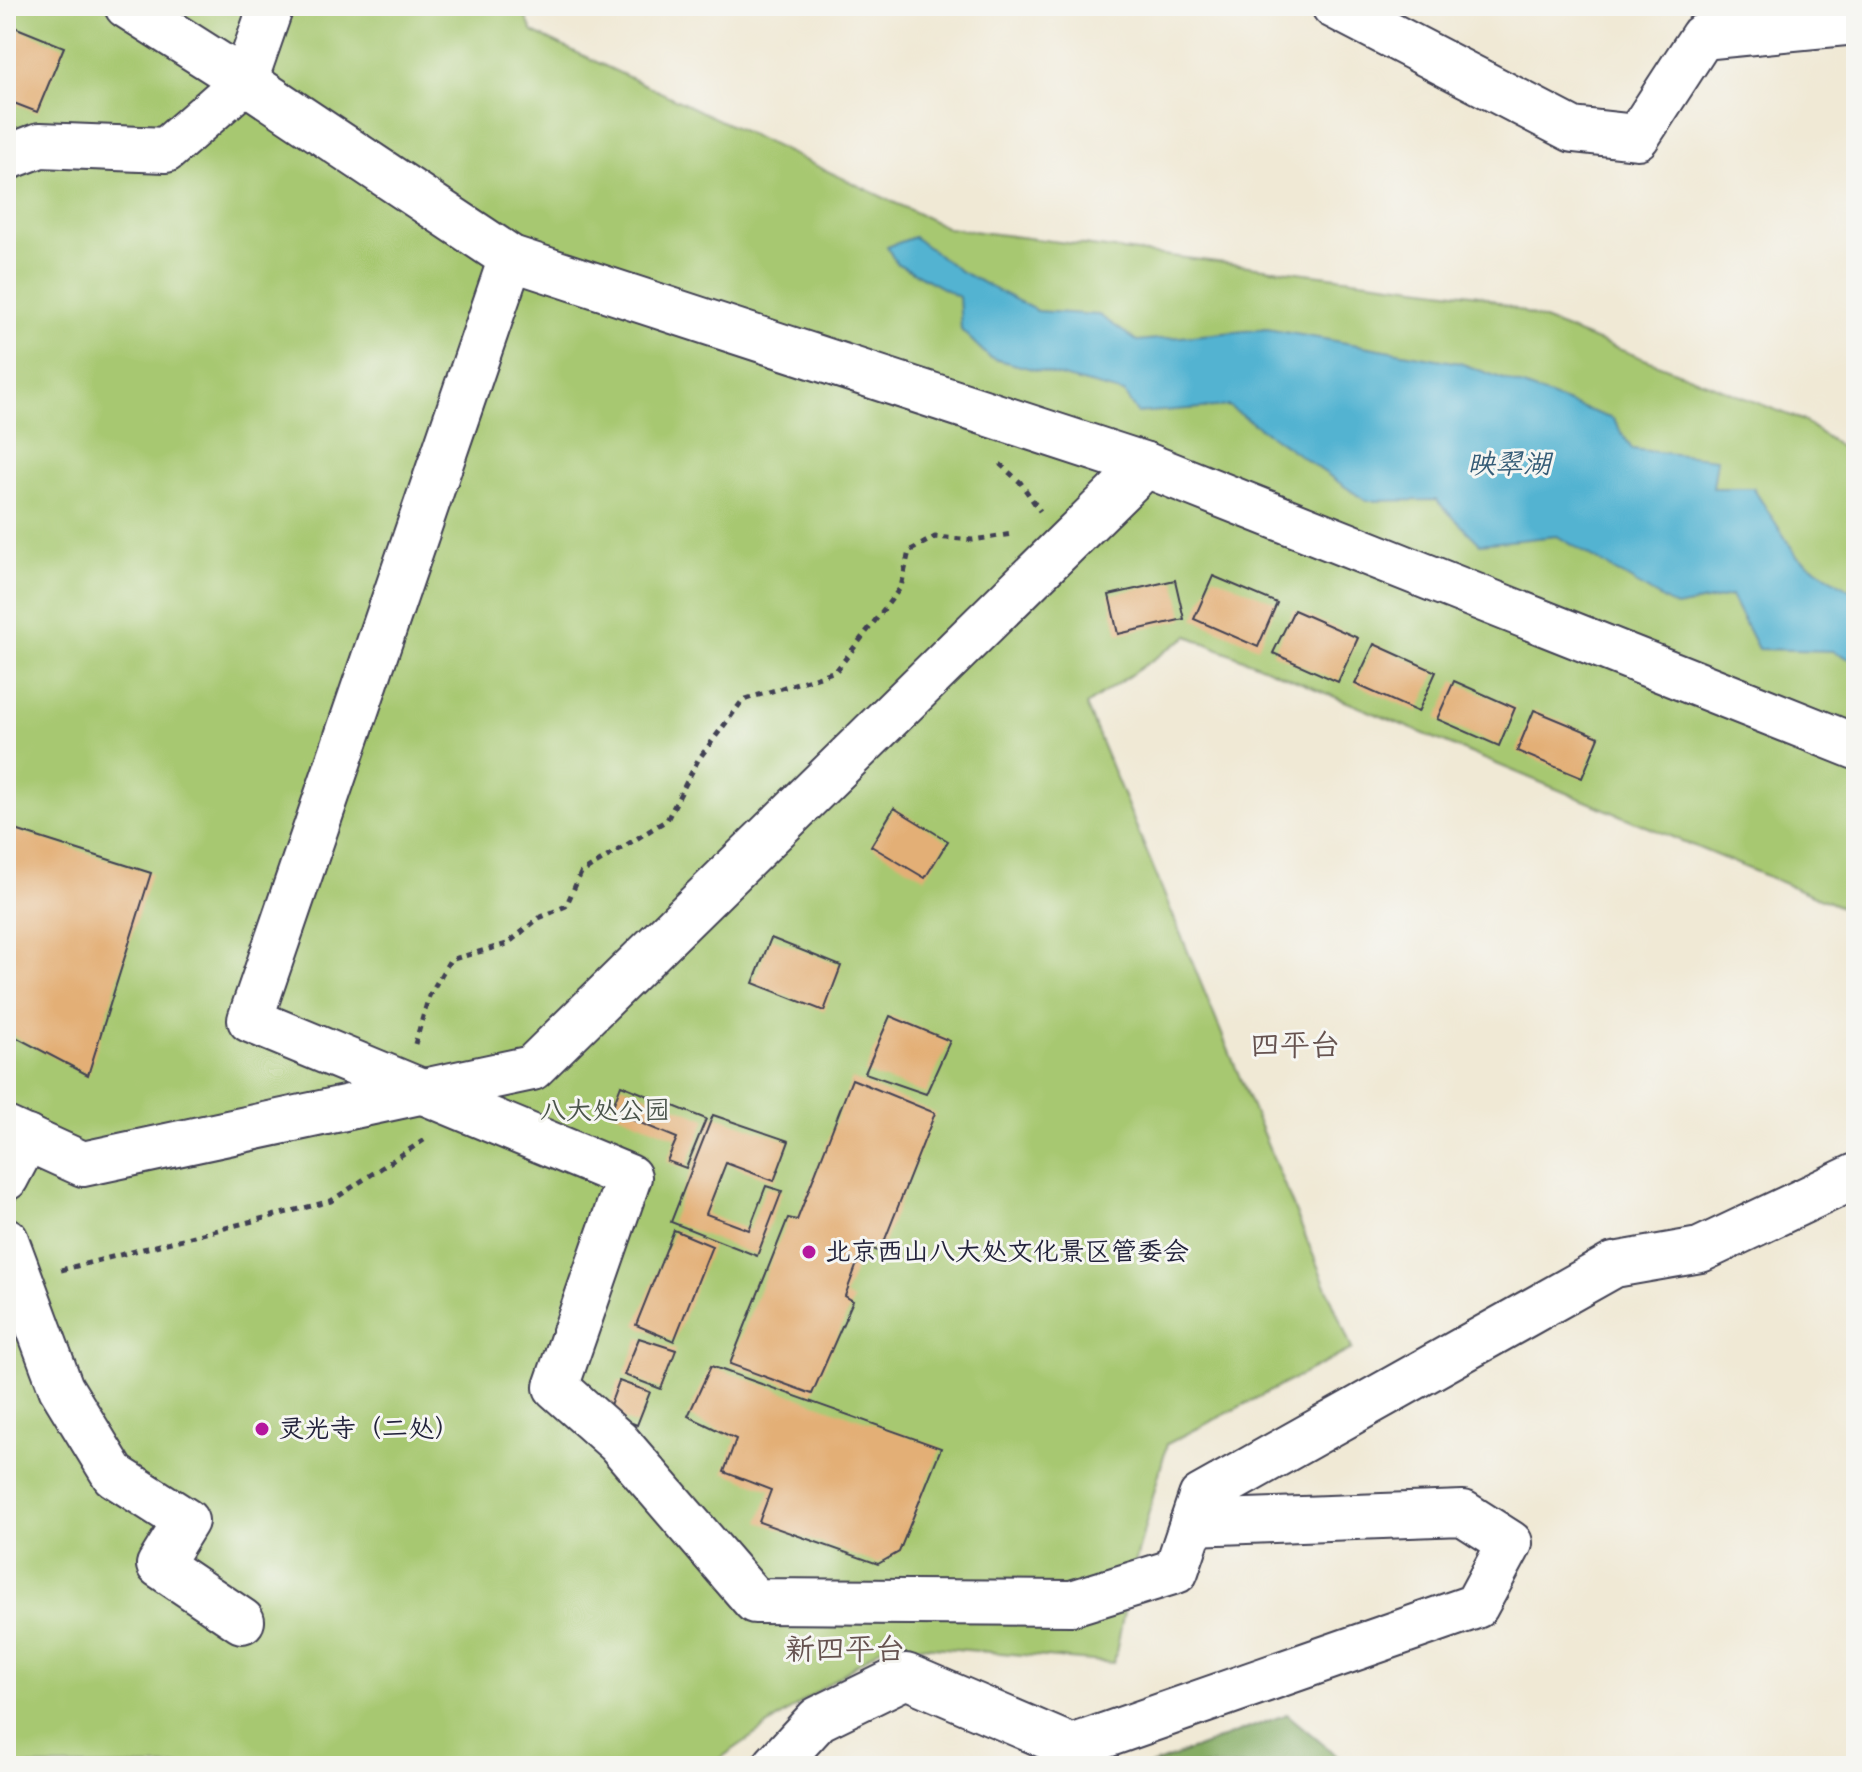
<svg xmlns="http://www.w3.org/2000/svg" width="1862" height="1772" viewBox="0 0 1862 1772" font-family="'Comic Neue','LXGW WenKai TC',sans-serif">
<rect width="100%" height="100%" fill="#f6f6f2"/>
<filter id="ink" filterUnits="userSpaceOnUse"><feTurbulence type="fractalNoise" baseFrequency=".0125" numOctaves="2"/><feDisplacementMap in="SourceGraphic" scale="16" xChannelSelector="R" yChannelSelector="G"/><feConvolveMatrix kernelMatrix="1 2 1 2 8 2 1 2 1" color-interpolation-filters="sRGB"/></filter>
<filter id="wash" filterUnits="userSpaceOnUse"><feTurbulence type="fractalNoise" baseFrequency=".006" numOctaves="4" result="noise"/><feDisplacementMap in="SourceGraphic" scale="32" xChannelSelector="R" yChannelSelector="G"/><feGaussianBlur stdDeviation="1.8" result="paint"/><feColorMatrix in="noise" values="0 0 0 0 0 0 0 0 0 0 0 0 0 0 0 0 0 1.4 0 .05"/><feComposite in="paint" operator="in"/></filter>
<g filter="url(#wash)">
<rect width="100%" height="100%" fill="#f0e9d5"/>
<path fill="#a7c871" stroke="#647556" stroke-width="2" d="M6,6H520L533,32L948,228L1479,295L1802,420L1856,458V895L1841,907L1188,636L1086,705L1352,1349L1167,1444L1129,1586L1114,1663L888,1643L709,1766H6Z"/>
<path fill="#85ac63" stroke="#54674f" stroke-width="2" d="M1287,1714L1349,1766H1149Z"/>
<path fill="#52b3d1" stroke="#3a6a86" stroke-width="2" d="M914,237L960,271L1037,311L1099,315L1137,341L1267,329L1460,363L1613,419L1632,449L1717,459L1713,488H1753L1797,556L1856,594V662L1833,651L1758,649L1731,596L1676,607L1557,536L1480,544L1436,500L1366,501L1228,406L1137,413L1124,393L990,358L961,330L959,297L896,263L887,247Z"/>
<g id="blocks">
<g fill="#e3af76">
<path d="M7,24L64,47L37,112L6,100Z"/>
<path d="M1213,576L1277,603L1258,647L1194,619Z"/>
<path d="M1175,580L1184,619L1118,634L1109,595Z"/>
<path d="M1294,610L1358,638L1338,682L1273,653Z"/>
<path d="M1374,644L1436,672L1418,712L1355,684Z"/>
<path d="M1454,681L1515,708L1499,746L1437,719Z"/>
<path d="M1534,710L1599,737L1582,778L1517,751Z"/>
<path d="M894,808L948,841L925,878L871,846Z"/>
<path d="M6,827L151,873L88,1075L6,1032Z"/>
<path d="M771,938L841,966L824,1011L753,983Z"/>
<path d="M890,1016L950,1041L926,1094L865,1073Z"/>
<path d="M852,1079L935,1113L880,1252L864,1245L845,1296L853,1301L812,1394L730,1364L788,1218L797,1220Z"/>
<path d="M621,1085L706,1119L686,1168L667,1161L677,1138L611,1111Z"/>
<path d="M713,1115L789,1141L774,1181L726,1163L706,1214L749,1230L766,1186L782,1191L757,1256L671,1222Z"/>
<path d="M674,1230L712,1246L674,1341L636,1325Z"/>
<path d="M639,1338L676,1350L661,1389L624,1375Z"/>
<path d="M711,1366L941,1448L899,1552L878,1564L759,1522L771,1490L724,1472L736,1439L688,1416Z"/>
<path d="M619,1381L650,1392L637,1425L607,1413Z"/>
</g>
</g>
</g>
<g filter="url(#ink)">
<use href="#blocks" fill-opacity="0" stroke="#414052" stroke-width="2"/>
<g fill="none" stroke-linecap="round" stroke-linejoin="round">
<defs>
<g id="minor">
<path d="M127,6L245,81L271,6"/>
<path d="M1334,6L1573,130L1637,137L1702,37L1856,22"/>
<path d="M6,158L40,145L166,150L245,81L511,258L1146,465L1856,747"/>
<path d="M511,258L250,1020L629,1177L556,1387L618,1442L755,1601L1072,1603L1176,1571L1201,1497L1614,1265L1700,1250L1856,1176"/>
<path d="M6,1129L83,1164L532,1068L1146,465"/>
<path d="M6,1178L27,1138"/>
<path d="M6,1240L61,1388L114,1475L186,1521L159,1565L242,1621"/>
<path d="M775,1766L818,1719L906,1676L1072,1747L1476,1606L1510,1543L1463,1513L1192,1523"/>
</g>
</defs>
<use href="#minor" stroke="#414052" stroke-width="48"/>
<g stroke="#414052" stroke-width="5" stroke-dasharray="6 6" stroke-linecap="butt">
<path d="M1000,464L1020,482L1040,511"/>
<path d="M415,1044L429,996L450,960L507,944L539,918L566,906L581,873L667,820L698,760L743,700L836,671L901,587L909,551L935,537L973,540L1012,534"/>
<path d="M61,1270L331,1201L424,1140"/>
</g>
<use href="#minor" stroke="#fff" stroke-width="44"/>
</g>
</g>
<g fill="#b5179e" stroke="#f6f6f2" stroke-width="3">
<circle cx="809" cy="1252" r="8"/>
<circle cx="262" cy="1429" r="8"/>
</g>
<g text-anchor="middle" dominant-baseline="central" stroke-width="6" stroke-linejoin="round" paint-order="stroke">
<g font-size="26" fill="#4a544b" stroke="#f6f6f2">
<text x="605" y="1111">八大处公园</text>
</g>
<g font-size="26" fill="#22223b" stroke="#f6f6f2" text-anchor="start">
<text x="825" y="1252">北京西山八大处文化景区管委会</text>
<text x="278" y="1429">灵光寺（二处）</text>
</g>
<g font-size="28" font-style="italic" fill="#355c77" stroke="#f6f6f2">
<text x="1509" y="464">映翠湖</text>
</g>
<g font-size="30" fill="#665350" stroke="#f6f6f2">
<text x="1295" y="1045">四平台</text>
<text x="845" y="1649">新四平台</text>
</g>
</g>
<rect width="1862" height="1772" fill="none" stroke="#f6f6f2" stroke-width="32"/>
</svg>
